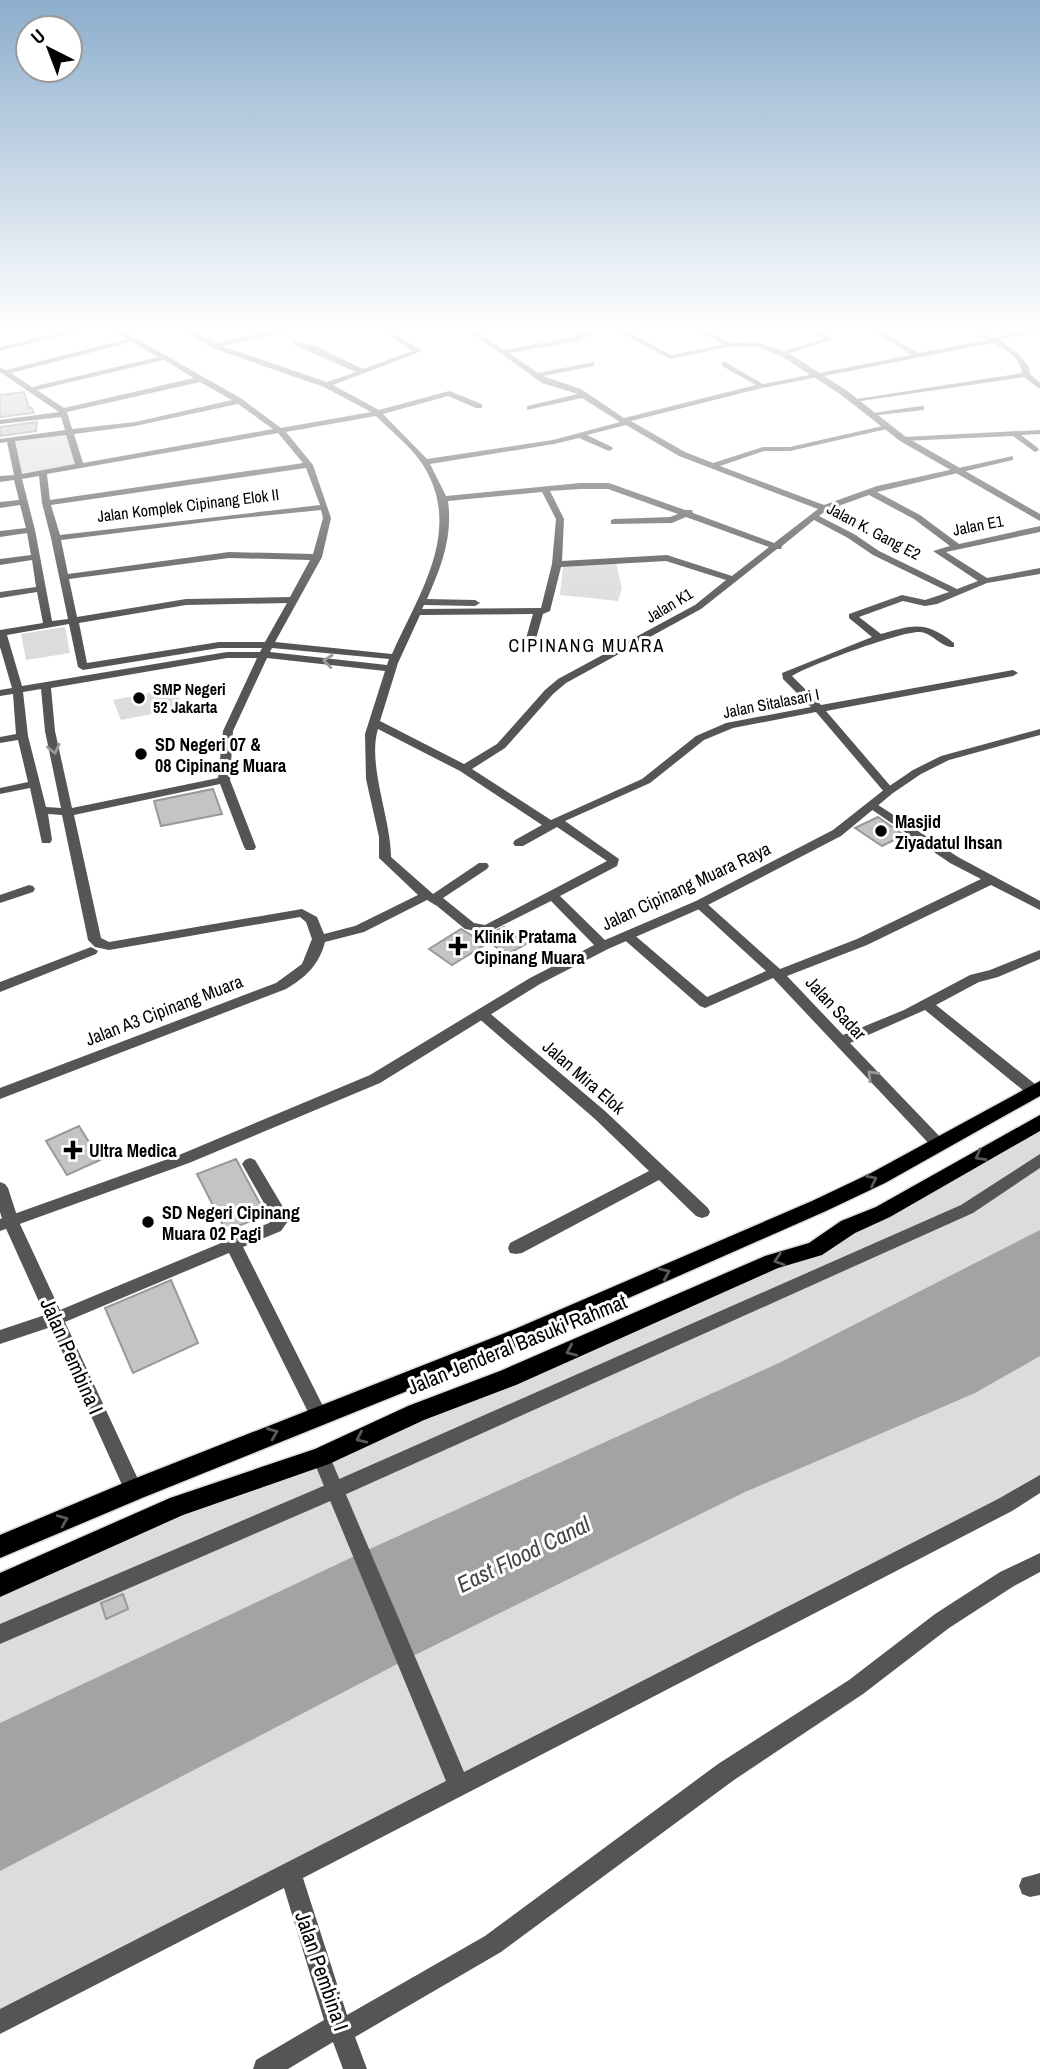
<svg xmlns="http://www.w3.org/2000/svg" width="1040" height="2069" viewBox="0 0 1040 2069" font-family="'Archivo Narrow',sans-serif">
<rect width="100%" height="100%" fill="#fff"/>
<g fill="#dcdcdc">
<path d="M70,432L78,465L20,475L13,440Z"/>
<path d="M616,563L622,588L618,601L560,595L563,566Z"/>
<path d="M65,627L70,653L26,660L21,634Z"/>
<path d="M175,688L183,708L121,720L113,700Z"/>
<path d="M1040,1122V1483L0,2022V1585L815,1249Z"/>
</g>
<path fill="#a3a3a3" d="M1040,1230V1356L975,1393L745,1492L405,1660L0,1871V1723L361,1553L781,1362Z"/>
<g fill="#c4c4c4" stroke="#999" stroke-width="2">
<path d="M24,392L29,408H32L34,413L0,417V395Z"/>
<path d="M37,422L36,431L0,436V427Z"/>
<path d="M213,789L222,814L161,826L154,801Z"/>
<path d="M878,817L904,835L882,846L855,828Z"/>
<path d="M504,927L526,944L506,955L481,935H488Z"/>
<path d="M461,929L486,944L452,965L429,949Z"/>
<path d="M79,1126L100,1160L67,1175L46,1141Z"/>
<path d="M236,1159L266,1215L226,1231L197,1174Z"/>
<path d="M171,1280L198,1343L133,1373L105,1308Z"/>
<path d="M123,1594L128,1609L106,1619L101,1603Z"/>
</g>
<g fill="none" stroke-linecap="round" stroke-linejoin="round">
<defs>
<g id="primary">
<path d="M1040,1081V1096L885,1183L826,1211L531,1341L142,1498L0,1558V1535L126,1482L515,1329L812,1201L871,1173Z"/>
<path d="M1040,1115V1131L890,1217L855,1233L822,1255L778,1268L516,1385L424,1420L329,1464L183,1515L0,1597V1573L170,1498L315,1449L408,1406L500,1371L765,1256L809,1243L841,1221L876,1207Z"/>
</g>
</defs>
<use href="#primary" stroke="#dbdbdb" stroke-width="3"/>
<path fill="#555" fill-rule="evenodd" d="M1040,1154V1168L973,1213L342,1496L0,1644V1624L328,1484L961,1205Z"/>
<g fill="#555" fill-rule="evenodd">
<path d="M67,331H79L0,351V347Z"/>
<path d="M115,331H123L242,399L281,428L371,412L324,387L212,348L186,331H194L215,343L275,331H289L222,346L327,382L356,372L294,345V341L315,346L363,369L412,351L383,331H391L422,351L333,385L379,410L449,391L482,404V408H476L448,396L383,414L427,459L553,440L620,422L582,398L527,410V406L578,394L542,383L469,331H477L504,350L573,337L587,331H596L578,341L509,353L538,373L594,362V366L543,376L581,389L624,418L756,385L722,366V362H725L763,384L911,355L874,331H882L918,353L988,340L973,331H981L994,338L1024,331H1040L999,340L1018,353L1029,367L1030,374L1040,383V389L1024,377L854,402L850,400L1022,373C1020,357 1006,350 993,343L762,388L631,421L685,452L713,463L763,447H790L887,425V429L790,451H764L720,466L824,505L877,486L1013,456V460L877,492L920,515L959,544L1040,526V532L946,552L987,578L1040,568V574L987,583L937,604L925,606L903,601L859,617L881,634C913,625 925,620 954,643V647C941,648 933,633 920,632C904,630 804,667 792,676L821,705L1013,670L1018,673L1013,676L826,711L893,789V793H885L816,712L733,728L704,740L650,783L565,821L619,859L617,866L560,896L608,943L610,946L608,949H598L551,901L487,933L465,929L437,906L427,900L364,932L325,942C319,965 306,977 286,989L0,1099V1088L276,983L302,964L312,939L306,922L300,917L109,950L95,947L88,940L62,815L48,814L52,840L50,843H42L30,788L0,794V788L28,782L18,740L0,743V737L16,734L13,694L0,696V690L12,688L0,647V630L43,623L37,592L0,598V592L36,587L32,560L0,565V559L31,555L27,533L0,537V531L26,528L20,505L0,508V502L19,500L14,480L0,482V476L14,475L7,442L0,443V439L65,430L61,417L0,424V420L59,412L0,372V367L6,370L127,339ZM132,342L158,357L32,387L11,373ZM164,360L194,378L64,408L37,390ZM200,382L232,400L135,422L72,429L67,412ZM238,404L273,429L83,463L74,434L135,426ZM376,416C390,430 409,445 421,462C465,528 420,591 392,654L275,642L322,557L331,518L313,465L286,432ZM626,425L679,456L818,509L774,543L693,513L692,510H685L609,483H580L446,496L430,464L554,444L579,438L609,451L613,449L612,447L587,435ZM278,433L303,463L50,500L47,474ZM66,435L75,464L22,474L15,441ZM306,468L320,505L60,535L51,505ZM39,476L42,503L51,538L68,619L52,621L35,530L22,479ZM580,489H608L678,514L670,517L614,519L611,520V524L672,523L686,517L769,547L732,576L667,555L562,561L564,519L550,491ZM542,492L556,519L552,564L541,608L422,609L424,605L475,606L480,603L475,600L427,599C441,567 453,537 448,501ZM869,495L914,519L950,546L933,551L978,581L957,589L879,551L854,534L819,516L827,510ZM321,510L323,518L313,554L229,552L68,574L61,540L231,519ZM814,520L848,538L873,555L949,592L925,600L902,595L849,614V618L872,637L782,673L783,679L811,707L726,723L696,736L642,779L551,820L472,769L505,748L553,694L566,683L701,609L777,549H781L782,546ZM229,558L310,560L290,597L186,599L77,617L69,579ZM666,561L726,580L695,605L558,679L545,690L497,744L464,764L380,721L398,663L420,615L533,614L523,649L528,652L533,649L543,614L550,611L561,567ZM287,603L265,642H219L87,663L79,623L186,605ZM69,624L78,667L83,670L219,648H262L260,652H227L22,686L7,635ZM272,648L389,659L387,665L270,652ZM227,658H257L223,731L218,778L72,808L55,731L51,688ZM267,658L385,671L365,734L366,779L379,837V858L418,895L355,926L324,934L317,917L302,909L109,942L101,938L74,815L220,784L244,847L246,850H254L256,847L230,780L233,731ZM41,689L45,731L61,808L46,807L28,736L23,692ZM378,729L460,771L542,825L515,840L513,843L515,846H523L557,827L607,861L485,925L474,923L443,898L487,869L489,866L487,863H479L433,894L391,857C391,819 367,764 378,729Z"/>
<path d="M618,331H626L671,355L731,343L735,345L670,359Z"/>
<path d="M814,331H822L834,339L781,356V352L824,339Z"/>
<path d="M921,406H924V410L870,416L866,414Z"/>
<path d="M1040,430V434L1021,435L1038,448L1039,450L1035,452L1013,436L903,441L899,439L903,437Z"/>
<path d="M872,801L958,857L1040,901V910L991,885L867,945L787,976L843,1035L904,1010L970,975L990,970L1040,950V959L998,977L979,982L936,1005L1040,1088V1096H1030L925,1010L850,1043L944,1141L947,1145L944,1149H934L773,978L705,1008L700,1006L620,936L622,933H632L707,997L766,971L696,907L694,904L696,901H704L780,969L857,939L981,879L950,863L868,807L866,805Z"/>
<path d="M29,885L33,886L35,889L33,892L0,903V895Z"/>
<path d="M91,947L98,951L96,954L0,992V982Z"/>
<path d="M481,1008L486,1010L605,1111L708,1208L710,1212L708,1216L702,1218L696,1216L659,1180L522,1253L516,1254L510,1253L508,1248L510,1243L649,1171L595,1119L476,1016L474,1013Z"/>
<path d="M250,1158L255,1160L283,1207L288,1221L281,1231L243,1247L328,1416L325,1422L319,1424L313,1422L229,1253L65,1322L143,1490L141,1496L134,1499L127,1496L51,1327L0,1344V1330L45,1315L3,1222L0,1212V1182L5,1184L8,1188L19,1222L60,1310L269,1223L272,1220L269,1212L242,1164L245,1160Z"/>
<path d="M321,1449L327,1451L330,1457L464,1772L998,1499L1040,1475V1493L1012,1511L303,1878L347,2015L485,1936L718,1764L849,1680L935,1614L1000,1572L1040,1553V1572L1014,1586L949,1628L863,1694L734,1780L501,1952L355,2037L367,2069H343L333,2042L288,2069H253L256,2060L324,2020L284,1888L0,2034V2009L446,1781L312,1457L315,1451Z"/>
<path d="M1040,1873V1895L1030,1897L1022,1894L1019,1886L1022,1878Z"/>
</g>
<g fill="#555" fill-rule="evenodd">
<path d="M698,331H707L732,343L756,342L787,352L846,390L906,437L1040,514V521L900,441L840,394L781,356L755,346L728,347Z"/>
<path d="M1040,729V735L949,760L921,774L893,793L841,836L704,907L608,949L540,984L380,1083L189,1163L0,1231V1219L179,1155L370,1075L530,978L598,943L696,901L833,830L885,789L913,770L941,756Z"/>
</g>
<use href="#primary" fill="#000" fill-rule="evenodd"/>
</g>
<defs><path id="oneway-chevron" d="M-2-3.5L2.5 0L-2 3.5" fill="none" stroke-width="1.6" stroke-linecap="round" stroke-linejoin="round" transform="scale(1.75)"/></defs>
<g stroke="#999">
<use href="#oneway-chevron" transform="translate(328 661) rotate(-174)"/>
<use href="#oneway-chevron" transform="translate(54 749) rotate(77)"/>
<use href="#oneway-chevron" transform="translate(872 1075) rotate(-133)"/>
</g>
<g stroke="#595959">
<use href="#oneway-chevron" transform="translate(980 1156) rotate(151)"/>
<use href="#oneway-chevron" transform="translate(872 1180) rotate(-26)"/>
<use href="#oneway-chevron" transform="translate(779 1260) rotate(162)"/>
<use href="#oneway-chevron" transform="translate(665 1273) rotate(-24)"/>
<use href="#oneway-chevron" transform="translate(571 1351) rotate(156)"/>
<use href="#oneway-chevron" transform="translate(273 1433) rotate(-22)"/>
<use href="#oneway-chevron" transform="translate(361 1438) rotate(155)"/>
<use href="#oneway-chevron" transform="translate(63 1520) rotate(-23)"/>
</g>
<linearGradient id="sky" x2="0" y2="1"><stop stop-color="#8cadcc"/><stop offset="0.53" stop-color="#fff"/><stop offset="1" stop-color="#fff" stop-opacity="0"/></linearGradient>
<rect width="1040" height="621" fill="url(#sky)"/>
<g fill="#000" stroke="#fff" stroke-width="2.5">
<circle cx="139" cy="698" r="7"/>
<circle cx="141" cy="754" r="7"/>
<circle cx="881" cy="831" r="7"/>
<path d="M454.5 935.5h7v7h7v7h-7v7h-7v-7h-7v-7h7z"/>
<path d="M69.5 1139.5h7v7h7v7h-7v7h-7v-7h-7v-7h7z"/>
<circle cx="148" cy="1222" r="7"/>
</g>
<g text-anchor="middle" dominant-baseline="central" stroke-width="6" stroke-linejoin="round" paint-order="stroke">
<g font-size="16" fill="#000" stroke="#fff">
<text transform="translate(188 505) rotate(-7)">Jalan Komplek Cipinang Elok II</text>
<text transform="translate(978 525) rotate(-11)">Jalan E1</text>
<text transform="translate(874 531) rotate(28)">Jalan K. Gang E2</text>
<text transform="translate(669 605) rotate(-31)">Jalan K1</text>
<text transform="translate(771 703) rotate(-11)">Jalan Sitalasari I</text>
</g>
<g font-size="16" font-weight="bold" fill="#000" stroke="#fff" text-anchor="start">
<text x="153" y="689">SMP Negeri<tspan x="153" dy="18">52 Jakarta</tspan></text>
</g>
<g font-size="18" letter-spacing="2" fill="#000" stroke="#fff">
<text x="587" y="645">CIPINANG MUARA</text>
</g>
<g font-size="18" font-weight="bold" fill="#000" stroke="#fff" text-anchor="start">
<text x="155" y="744">SD Negeri 07 &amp;<tspan x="155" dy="21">08 Cipinang Muara</tspan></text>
<text x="895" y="821">Masjid<tspan x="895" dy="21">Ziyadatul Ihsan</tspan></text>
<text x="474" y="936">Klinik Pratama<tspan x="474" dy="21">Cipinang Muara</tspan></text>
<text x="89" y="1150">Ultra Medica</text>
<text x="162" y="1212">SD Negeri Cipinang<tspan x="162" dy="21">Muara 02 Pagi</tspan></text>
</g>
<g font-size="18" fill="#000" stroke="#fff">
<text transform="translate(686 886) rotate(-25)">Jalan Cipinang Muara Raya</text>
<text transform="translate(836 1008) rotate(47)">Jalan Sadar</text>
<text transform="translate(164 1010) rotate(-21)">Jalan A3 Cipinang Muara</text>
<text transform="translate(584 1077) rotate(41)">Jalan Mira Elok</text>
</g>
<g font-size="21" fill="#000" stroke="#fff">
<text transform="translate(517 1344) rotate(-22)">Jalan Jenderal Basuki Rahmat</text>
<text transform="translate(72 1356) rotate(66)">Jalan Pembina I</text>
<text transform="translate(322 1971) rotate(71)">Jalan Pembina I</text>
</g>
<g font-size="23" font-style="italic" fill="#444" stroke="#fff">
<text transform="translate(523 1554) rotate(-26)">East Flood Canal</text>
</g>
</g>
<g transform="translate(49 49) rotate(318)"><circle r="33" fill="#ffffff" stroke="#999999" stroke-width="2"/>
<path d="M0-5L12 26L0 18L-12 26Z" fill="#000000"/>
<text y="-10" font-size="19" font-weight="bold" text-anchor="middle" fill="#000000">U</text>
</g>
</svg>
